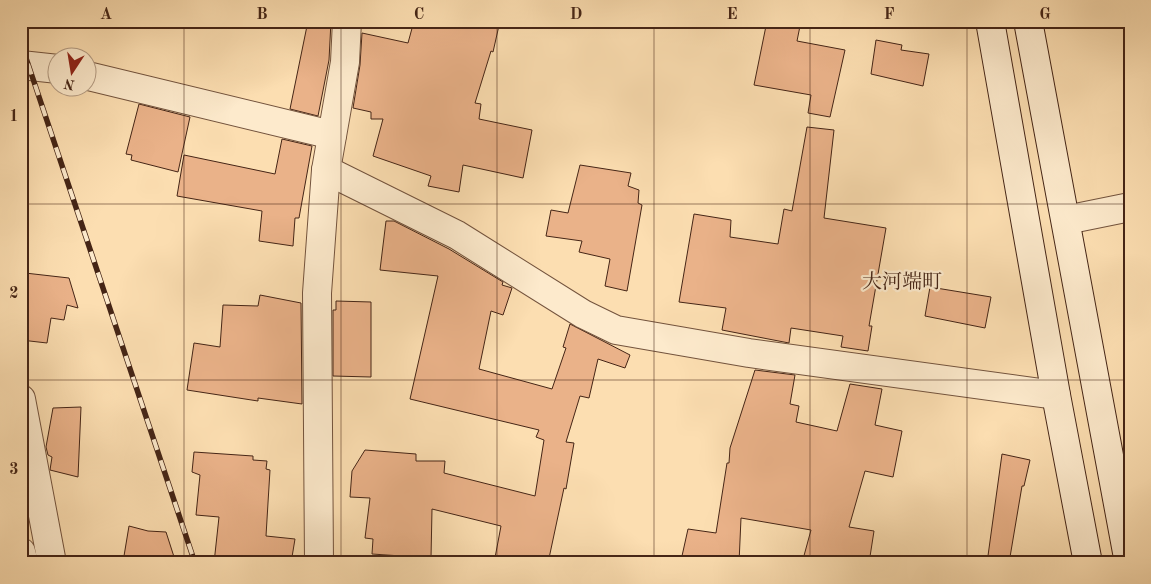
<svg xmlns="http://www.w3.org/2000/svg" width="1151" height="584" viewBox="0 0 1151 584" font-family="'Old Standard TT','Noto Serif JP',serif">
<rect width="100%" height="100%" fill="#fcdeb1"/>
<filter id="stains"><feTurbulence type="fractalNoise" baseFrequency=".004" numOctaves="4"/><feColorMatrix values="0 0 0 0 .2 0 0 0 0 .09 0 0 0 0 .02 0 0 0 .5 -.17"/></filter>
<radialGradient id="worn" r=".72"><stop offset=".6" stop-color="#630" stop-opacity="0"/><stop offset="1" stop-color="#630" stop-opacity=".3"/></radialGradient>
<g fill="#eab289" stroke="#452516">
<path d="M308,21H331L329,60L318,116L290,109Z"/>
<path d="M414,21H500L493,52L491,51L475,103L481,104L479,119L532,130L523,178L463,165L459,192L428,186L431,176L373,156L383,119H371V112L353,108L360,65L362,33L408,43Z"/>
<path d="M767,21H801L797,41L845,50L830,117L808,113L811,95L754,85Z"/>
<path d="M876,40L902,45L901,50L929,54L923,86L871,74Z"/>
<path d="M139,104L190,117L178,172L131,160L132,155L126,154Z"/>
<path d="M807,127L834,130L824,218L886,228L869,326H872L868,351L841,347L843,336L791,328L789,343L722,330L726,308L679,302L694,214L731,220L730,237L778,244L784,209L792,211Z"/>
<path d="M282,139L312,146L299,218H295L293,246L259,241L262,211L177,196L184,155L275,174Z"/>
<path d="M580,165L631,173L628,186L639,190L638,203L642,205L627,291L605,286L610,259L579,252L582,241L546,236L551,210L568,213Z"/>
<path d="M386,221H394L449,249L503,282L502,285L512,288L503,315L491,311L479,369L552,389L566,348L563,347L570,324L630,355L625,368L598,359L589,398L580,396L566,442L574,443L566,489L564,488L548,563H494L501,526L432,509L431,558L372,554L373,539L365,538L370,498L350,497L352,471L365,450L416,454V461H445L444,473L535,496L544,440L536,437L539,430L410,399L438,276L380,270Z"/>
<path d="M25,273L69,278L78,308L67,305L64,320L51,318L47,343L21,340L26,314L21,313Z"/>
<path d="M930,287L991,297L985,328L925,316Z"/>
<path d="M260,295L301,303L302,404L258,398V401L187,390L194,343L220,347L223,305L258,306Z"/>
<path d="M336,301L371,302V377L333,376V310H336Z"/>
<path d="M755,370L795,375L790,404L799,406L796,422L837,431L850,384L882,389L875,425L902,431L893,477L865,471L849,527L874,531L869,563H802L811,530L741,518L739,563L682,556L688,529L716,533L727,463H729L730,448Z"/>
<path d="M81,407L78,477L50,470L52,457L48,455L46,447L53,408Z"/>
<path d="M194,452L253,456V460L267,461L266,469L270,470L266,536L295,539L291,563H214L219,517L196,515L200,475L192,472Z"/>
<path d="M1002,454L1030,460L1024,486H1022L1009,563H987Z"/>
<path d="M129,526L148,531L166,532L176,563H136L135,557L124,556Z"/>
</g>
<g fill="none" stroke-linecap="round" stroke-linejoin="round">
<defs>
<g id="street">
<path d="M21,65L58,69"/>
<path d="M88,76L332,135"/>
<path d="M326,170L457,235L583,314L616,330L749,353L1056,395"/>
<path d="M1066,220L1130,207"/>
<path d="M21,399L52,563"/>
<path d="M21,552L24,563"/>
<path d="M319,563L317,293L326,170L345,62L347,21"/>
</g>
<g id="secondary">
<path d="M990,21L1056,395L1088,563"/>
<path d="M1028,21L1129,563"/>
</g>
</defs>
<use href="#street" stroke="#73533d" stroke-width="30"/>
<use href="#secondary" stroke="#452516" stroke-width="30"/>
<use href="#street" stroke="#fdeacc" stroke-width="28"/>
<use href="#secondary" stroke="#fdeacc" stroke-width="28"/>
<defs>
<path id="rail" d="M21,43L195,563"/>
</defs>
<use href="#rail" stroke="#452516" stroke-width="5.5"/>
<use href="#rail" stroke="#fdeacc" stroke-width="4" stroke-dasharray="11" stroke-linecap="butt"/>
</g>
<path fill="none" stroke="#452516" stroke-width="1" stroke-opacity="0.55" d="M184,21V563M341,21V563M497,21V563M654,21V563M810,21V563M967,21V563M21,204H1130M21,380H1130"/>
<g text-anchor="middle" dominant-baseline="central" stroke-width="4.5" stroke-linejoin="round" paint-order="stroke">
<g font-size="20" fill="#452516" stroke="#fdeacc">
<text x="902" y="283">大河端町</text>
</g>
</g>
<rect width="1151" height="584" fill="none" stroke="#fcdeb1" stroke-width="55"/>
<g transform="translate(72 72) rotate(192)"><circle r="24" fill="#fdeacc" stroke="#b39b83"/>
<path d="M0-4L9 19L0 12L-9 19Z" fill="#8f2418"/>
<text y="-8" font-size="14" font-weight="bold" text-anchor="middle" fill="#452516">N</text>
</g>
<rect x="28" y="28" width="1096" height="528" fill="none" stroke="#452516" stroke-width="2"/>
<g font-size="16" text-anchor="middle" font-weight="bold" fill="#452516">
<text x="106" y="19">A</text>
<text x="262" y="19">B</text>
<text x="419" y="19">C</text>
<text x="576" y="19">D</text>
<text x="732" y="19">E</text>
<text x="889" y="19">F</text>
<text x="1045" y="19">G</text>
<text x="14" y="121">1</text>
<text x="14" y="298">2</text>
<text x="14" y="474">3</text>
</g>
<rect width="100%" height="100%" filter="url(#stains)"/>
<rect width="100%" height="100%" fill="url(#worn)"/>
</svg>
